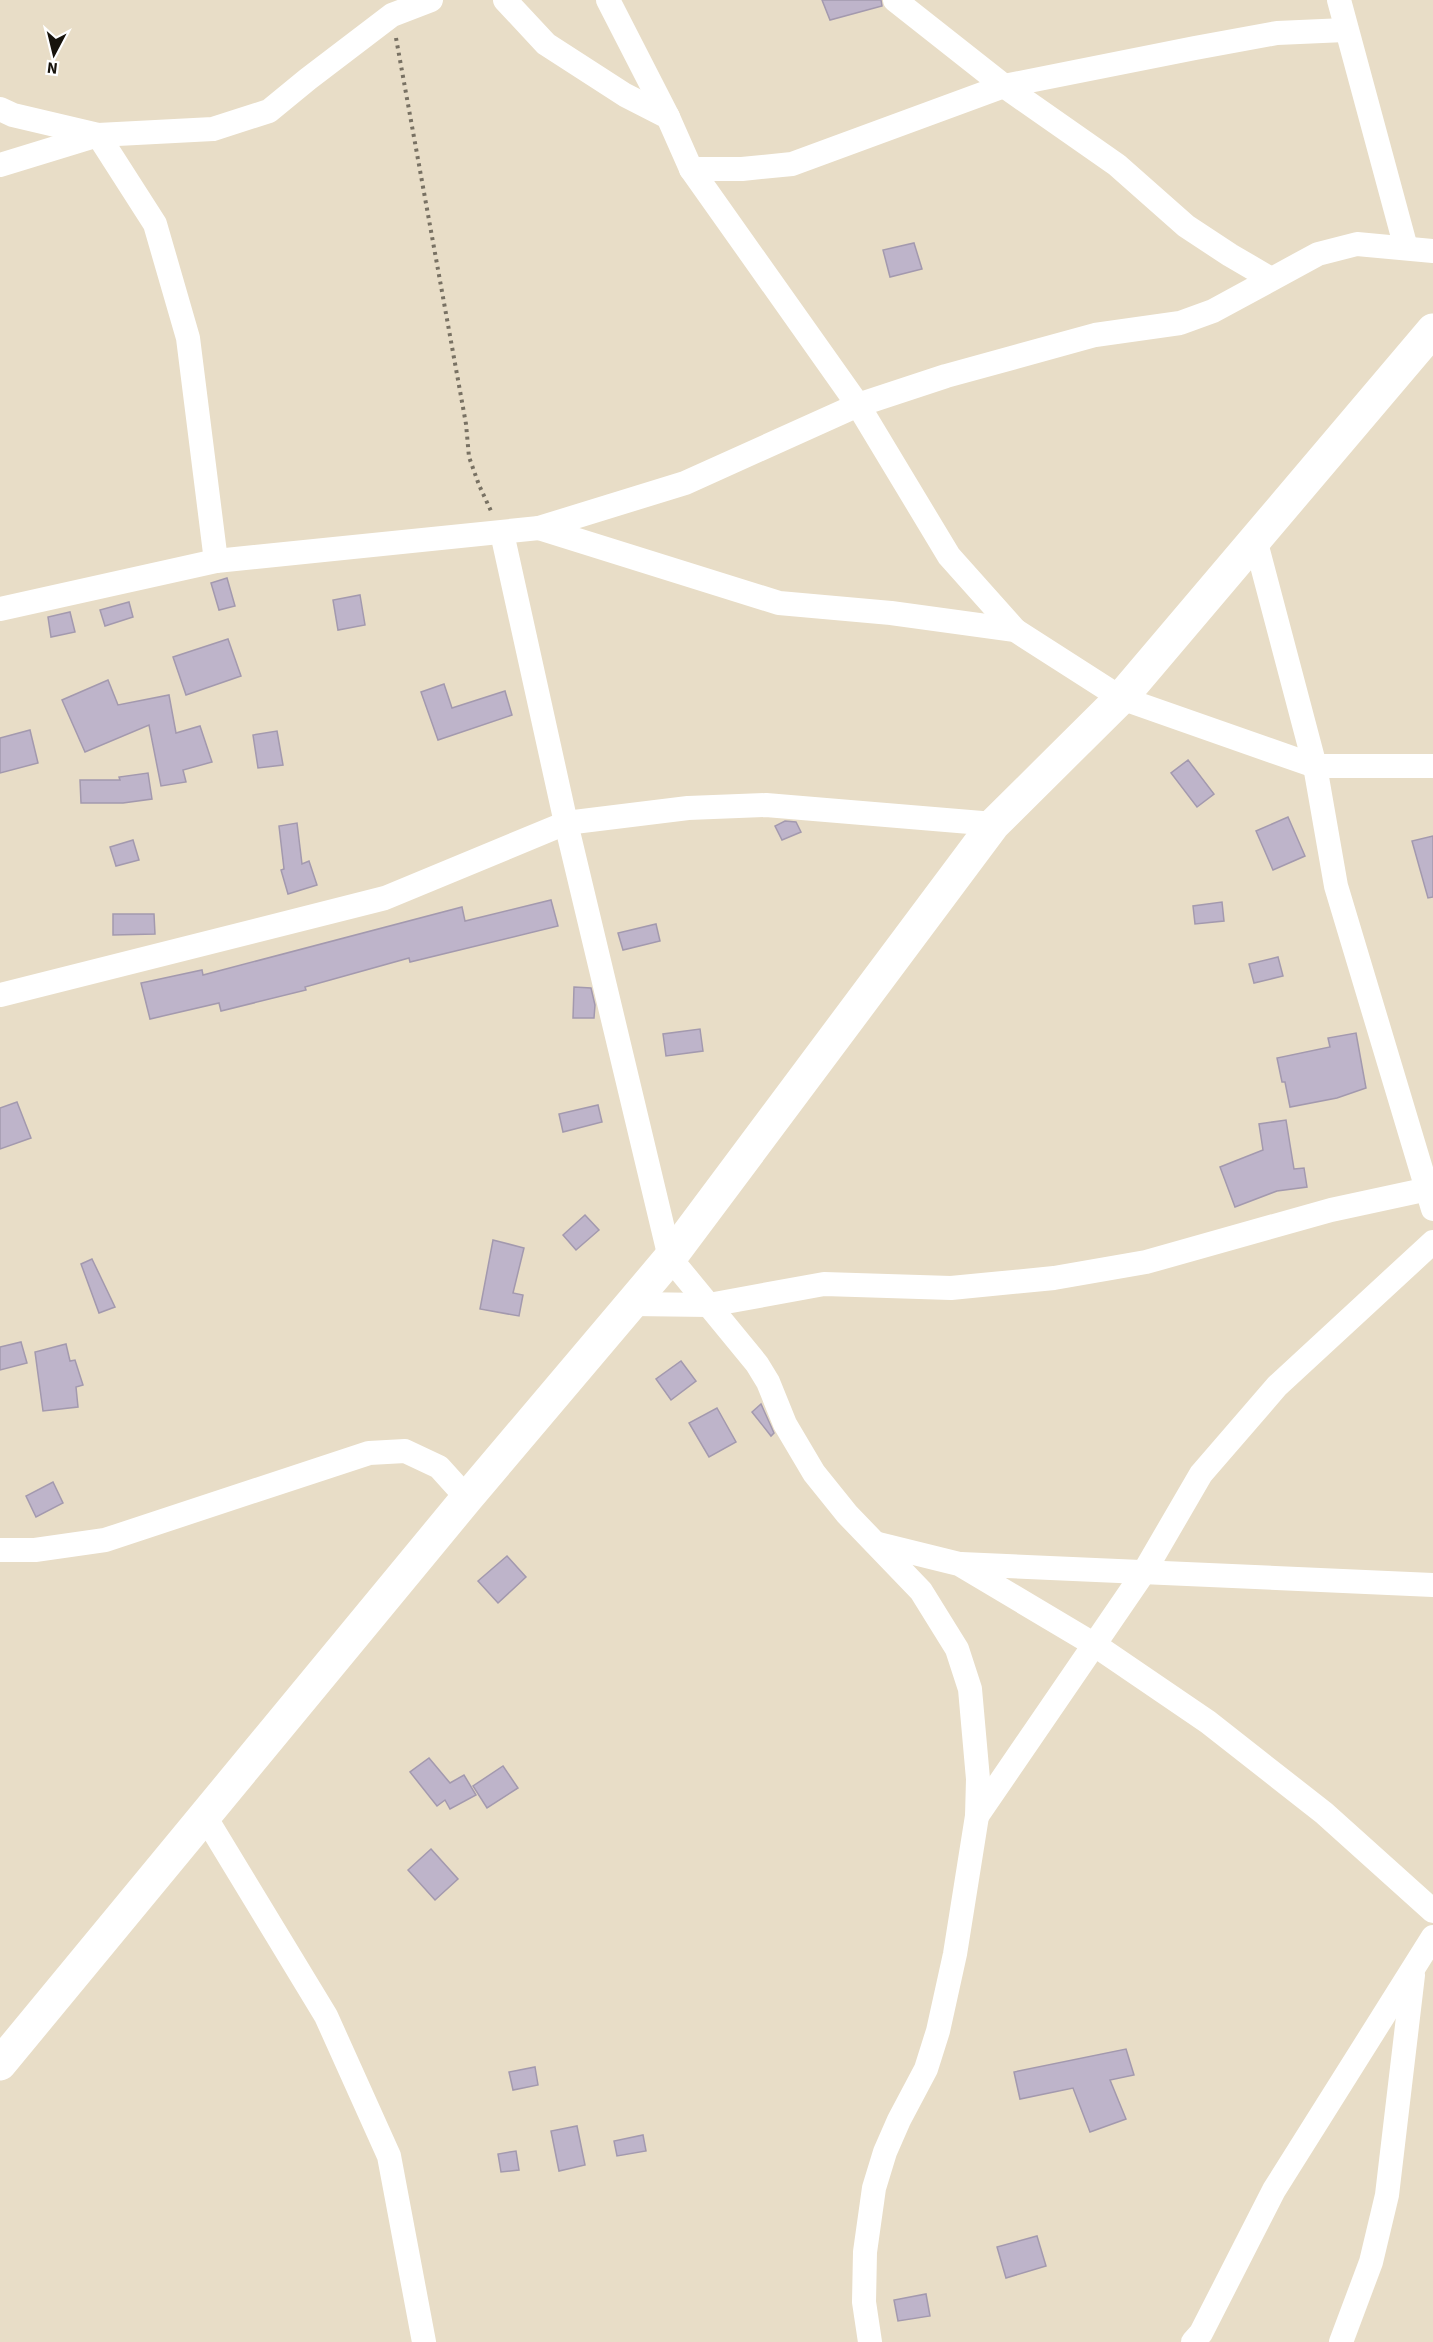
<svg xmlns="http://www.w3.org/2000/svg" width="1433" height="2342" viewBox="0 0 1433 2342" font-family="'Source Sans 3',sans-serif">
<rect width="100%" height="100%" fill="#e8ddc7"/>
<g fill="#beb4ca" stroke="#a399ae" stroke-width="1.5">
<path d="M822,0H881L882,6L830,20Z"/>
<path d="M914,243L922,269L890,277L883,250Z"/>
<path d="M227,578L235,606L219,610L211,583Z"/>
<path d="M360,595L365,625L338,630L333,600Z"/>
<path d="M129,602L133,617L105,626L100,610Z"/>
<path d="M70,612L75,632L51,637L48,617Z"/>
<path d="M228,639L241,676L186,695L173,657Z"/>
<path d="M108,680L118,705L169,695L176,733L200,726L212,762L183,770L186,782L161,786L149,725L85,752L62,700Z"/>
<path d="M444,684L452,708L505,691L512,715L438,740L421,692Z"/>
<path d="M30,730L38,763L0,773V738Z"/>
<path d="M277,731L283,765L258,768L253,735Z"/>
<path d="M1188,760L1214,794L1197,807L1171,773Z"/>
<path d="M148,773L152,799L123,803H81L80,780H120L119,777Z"/>
<path d="M1288,817L1305,856L1273,870L1256,831Z"/>
<path d="M785,821L796,822L801,832L782,840L775,826Z"/>
<path d="M297,823L302,864L309,861L317,885L288,894L281,870L284,869L279,826Z"/>
<path d="M1433,836V897L1428,898L1412,841Z"/>
<path d="M133,840L139,860L116,866L110,847Z"/>
<path d="M551,900L558,926L410,962L409,958L305,987L306,990L221,1011L219,1003L150,1019L141,983L202,970L203,975L462,907L465,921Z"/>
<path d="M1222,902L1224,921L1195,924L1193,906Z"/>
<path d="M113,914H154L155,934L113,935Z"/>
<path d="M656,924L660,941L623,950L618,933Z"/>
<path d="M1278,957L1283,976L1254,983L1249,964Z"/>
<path d="M574,987L591,988L595,1005L594,1018H573Z"/>
<path d="M700,1029L703,1051L666,1056L663,1034Z"/>
<path d="M1356,1033L1366,1088L1337,1098L1290,1107L1285,1082H1282L1277,1058L1330,1047L1328,1038Z"/>
<path d="M17,1102L31,1138L0,1149V1108Z"/>
<path d="M598,1105L602,1122L563,1132L559,1114Z"/>
<path d="M1286,1120L1294,1169L1304,1168L1307,1187L1277,1191L1235,1207L1220,1167L1263,1150L1259,1124Z"/>
<path d="M585,1215L599,1230L576,1250L563,1235Z"/>
<path d="M493,1240L524,1248L513,1293L523,1295L519,1316L480,1309Z"/>
<path d="M92,1259L115,1307L99,1313L81,1264Z"/>
<path d="M21,1342L27,1363L0,1370V1347Z"/>
<path d="M66,1344L70,1361L75,1360L83,1385L76,1387L78,1407L43,1411L35,1352Z"/>
<path d="M681,1361L696,1381L671,1400L656,1379Z"/>
<path d="M761,1404L774,1433L771,1436L752,1412Z"/>
<path d="M717,1408L736,1442L709,1457L689,1423Z"/>
<path d="M53,1482L63,1503L36,1517L26,1496Z"/>
<path d="M507,1556L526,1577L498,1603L478,1581Z"/>
<path d="M429,1758L450,1783L464,1775L476,1795L450,1809L445,1800L437,1806L410,1772Z"/>
<path d="M503,1766L518,1788L487,1808L473,1786Z"/>
<path d="M431,1849L458,1879L435,1900L408,1870Z"/>
<path d="M1126,2049L1134,2075L1110,2080L1126,2119L1090,2132L1073,2088L1020,2099L1014,2072Z"/>
<path d="M535,2067L538,2085L513,2090L509,2072Z"/>
<path d="M577,2126L585,2165L559,2171L551,2131Z"/>
<path d="M643,2135L646,2151L617,2156L614,2141Z"/>
<path d="M516,2151L519,2170L501,2172L498,2154Z"/>
<path d="M1037,2236L1046,2266L1006,2278L997,2247Z"/>
<path d="M926,2294L930,2316L898,2321L894,2300Z"/>
</g>
<g fill="none" stroke-linecap="round" stroke-linejoin="round">
<path stroke="#787163" stroke-width="4" stroke-dasharray="3 4.5" stroke-linecap="butt" d="M396,38L466,424L469,457L479,485L491,511"/>
<g stroke="#fff" stroke-width="24">
<path d="M505,0L546,44L625,95L668,117L691,169L858,405L949,556L1015,630"/>
<path d="M608,0L668,117"/>
<path d="M895,0L1004,86L1117,165L1186,226L1230,255L1271,279"/>
<path d="M1339,0L1406,248"/>
<path d="M0,109L13,115L98,135L155,224L188,338L216,561"/>
<path d="M0,165L98,135L213,129L269,111L308,79L392,15L431,0"/>
<path d="M691,169H742L792,164L1004,86L1195,48L1277,33L1345,30"/>
<path d="M539,528L779,603L891,613L1015,630L1121,698L1315,766H1433"/>
<path d="M502,533L566,823L670,1258L757,1364L768,1382L785,1424L814,1473L847,1514L921,1591L957,1649L970,1689L978,1779L977,1816L955,1954L938,2031L926,2069L899,2120L885,2152L874,2188L865,2252L864,2302L870,2342"/>
<path d="M1255,539L1315,766L1336,886L1433,1209"/>
<path d="M0,609L216,561L539,528L685,483L858,405L946,376L1095,335L1180,323L1213,311L1318,254L1357,244L1433,251"/>
<path d="M0,995L385,898L566,823L688,808L766,805L994,824"/>
<path d="M632,1304L709,1305L824,1284L951,1288L1054,1278L1146,1262L1331,1210L1433,1188"/>
<path d="M878,1544L959,1564L1095,1645L1208,1722L1324,1813L1433,1911"/>
<path d="M0,1550H35L105,1540L369,1453L405,1451L439,1467L467,1498"/>
<path d="M961,1564L1433,1585"/>
<path d="M204,1815L326,2016L389,2156L424,2342"/>
<path d="M977,1816L1144,1572L1201,1474L1277,1386L1433,1242"/>
<path d="M1193,2342L1201,2333L1274,2190L1433,1937"/>
<path d="M1341,2342L1371,2262L1387,2195L1413,1975"/>
</g>
<path stroke="#fff" stroke-width="33" d="M0,2064L467,1498L670,1258L994,824L1121,698L1433,330"/>
</g>
<g transform="translate(54 54) rotate(187)" stroke="#ffffff" stroke-width="4.5" paint-order="stroke">
<path d="M0-4.5L10 22L0 15L-10 22Z" fill="#17130c"/>
<text y="-9" font-size="16" font-weight="bold" text-anchor="middle" fill="#17130c">N</text>
</g>
</svg>
